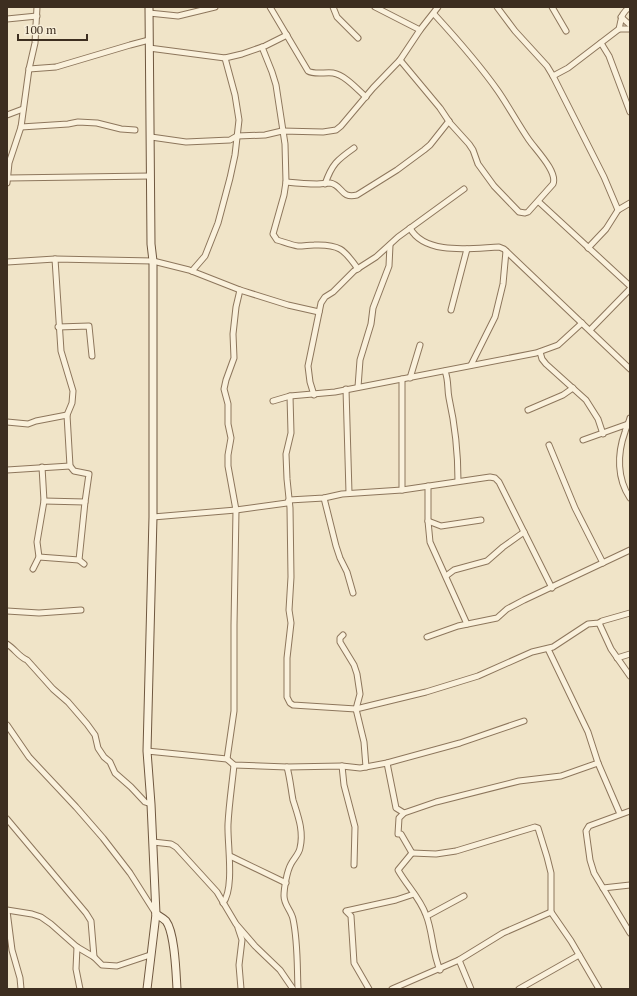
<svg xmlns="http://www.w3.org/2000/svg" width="637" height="996" viewBox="0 0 637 996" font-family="'PT Serif',serif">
<rect width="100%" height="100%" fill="#f0e4c8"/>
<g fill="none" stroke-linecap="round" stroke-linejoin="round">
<defs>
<g id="street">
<path d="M270,7L308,71C314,75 325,72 333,73C345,75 357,89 366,97"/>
<path d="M333,7L337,17L358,38"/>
<path d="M375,7L420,30"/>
<path d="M497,7L515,31L547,66L553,76L604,177L618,210"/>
<path d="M552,7L566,31"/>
<path d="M149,13L178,16L215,7"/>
<path d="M621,17L630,25"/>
<path d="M7,19L37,16"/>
<path d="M619,29H630"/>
<path d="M601,43L609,56L630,112"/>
<path d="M262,47L272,72L276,85L285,144L286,182L284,195L273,234L277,240C284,242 291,245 298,246C304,246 309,245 314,245C339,244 344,249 358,269"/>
<path d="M149,48L225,58L242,54L265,46L287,35"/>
<path d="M400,60L440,108L450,123L469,144L473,150L478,164L494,186L519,212L525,213L528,212L553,184C558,172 536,150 529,140C518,124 509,107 498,91C479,64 456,38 434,14"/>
<path d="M29,69L56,67L130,45L149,40"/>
<path d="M553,76L568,68L619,29C622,18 620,14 630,7"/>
<path d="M7,115L23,109"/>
<path d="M21,127L68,124L78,122L97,123L121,129L135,130"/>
<path d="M151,137L186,142L230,140L237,136L265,135L282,131L323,132L336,130L341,126L373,88L400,60L420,30L438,7"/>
<path d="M8,178L150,176"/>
<path d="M286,182C296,183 307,184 317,184C321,184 326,183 330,183C343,185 340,199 357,195L397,170L424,150L430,145L449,121"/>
<path d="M7,183L9,163L21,127L29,69L35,43L37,7"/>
<path d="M325,184C332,164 337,160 354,148"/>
<path d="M539,202L630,286"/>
<path d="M410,228C425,256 473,248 499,247L504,249L630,369"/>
<path d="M588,248L606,229L618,210L630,203"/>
<path d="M55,259L61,351L73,391L72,403L67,415L70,466L74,471L89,474L85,502L79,560L84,564"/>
<path d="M153,261L189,270L240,290L236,307L233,334L234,358L226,380L224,389L228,404V424L231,438L228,455V466L236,510L234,625V711L227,759"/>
<path d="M7,262L55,259L153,261V264"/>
<path d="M192,271L205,256L218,223L230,178L235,155L239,120L235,95L225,58"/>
<path d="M240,290L288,305L319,312"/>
<path d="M451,310L467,249"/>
<path d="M58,327L89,326L92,356"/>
<path d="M590,330L630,289"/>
<path d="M540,352L542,359L546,364L586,400L598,419L603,434"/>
<path d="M471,365L495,317L503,284L506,251"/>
<path d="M445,371C449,382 447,388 449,398C455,425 458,453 458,481"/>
<path d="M410,378L420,345"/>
<path d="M358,387L360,360L371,324L373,308L389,266L390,245"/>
<path d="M346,389L349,493"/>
<path d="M314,395L310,382L308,366L321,303L325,297L333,292L354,271L376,257L398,237L464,189"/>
<path d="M290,396L291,433L286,454L287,479L290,508L291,577L289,610L291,623L287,658V697L290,703L293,705L356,709L426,692L478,676L532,652L553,647L588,624L599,623L602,621L630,613"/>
<path d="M273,401L290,396L335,392L536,353L558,345L582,323"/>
<path d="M528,410L563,395L573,388"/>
<path d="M630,418C629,423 626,427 625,432C617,454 617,479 630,498"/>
<path d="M7,422L28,424L36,421L67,415"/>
<path d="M583,440L628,424"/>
<path d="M549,445L575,508L603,563"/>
<path d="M7,470L70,466"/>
<path d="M428,486V521L430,542L467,624"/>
<path d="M402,490V379"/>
<path d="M324,498L336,546L340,558L347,572L353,593"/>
<path d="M44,501L85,502"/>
<path d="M153,517L236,510L287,503L289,500L324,498L342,494L402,490L490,477L495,478L499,482L552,588"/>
<path d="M428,521L441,526L481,520"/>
<path d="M39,557L79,560"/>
<path d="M33,569L39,557L37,542L44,501L42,467"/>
<path d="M446,576L454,570L487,561L503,547L524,532"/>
<path d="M7,611L39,613L81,610"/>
<path d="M599,623L611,649L630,676"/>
<path d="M343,635L340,638V642L354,665L357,674L360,694L356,709L364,742L366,767"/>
<path d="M427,637L458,626L497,618L507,609L524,600L630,550"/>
<path d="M7,644C15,649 19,657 27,660L53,689L68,702L87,724L95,735L98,748L104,757L110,762L115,773L131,787L145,802L151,804"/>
<path d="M548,649L588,732L598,763L620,814"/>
<path d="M617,658L630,654"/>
<path d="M7,725L29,757L76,807L103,838L130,873L156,914"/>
<path d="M147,751L227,759L234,765L287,767L342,766L360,768L387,763L460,743L524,721"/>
<path d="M387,763L396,808L404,813"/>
<path d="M342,766L344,785L355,827L354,865"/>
<path d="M287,767C290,778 291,789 293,800C298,816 304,831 300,848C299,854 294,858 291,864C287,871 284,888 284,896C284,905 291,910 293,919C298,942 297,966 298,989"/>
<path d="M630,811L589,826L586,831L590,860L594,873L630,933"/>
<path d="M7,819L86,913L91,921L94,957"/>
<path d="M153,842L171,844L176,847L217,892L236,924L255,946L280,970L293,989"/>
<path d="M412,853L436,854L456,851L535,827L538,828L547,857L551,873V912L571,941L599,989"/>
<path d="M412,853L401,834H398L399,818L404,813L436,802L519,781L561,776L598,763"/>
<path d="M412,853L398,870C407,886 420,898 426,915C433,932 432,952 440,970"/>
<path d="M230,856L286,883"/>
<path d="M603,888L630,885"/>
<path d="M223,903C235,888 227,842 228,824C229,804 232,785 234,765"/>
<path d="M7,910L32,914L41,917L51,924L77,947L94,957L102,965L117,966L150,955"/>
<path d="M7,911L12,950L20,978L21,989"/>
<path d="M427,916L464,896"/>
<path d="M238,928L242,940L239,965L241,989"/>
<path d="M77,947L76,969L80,989"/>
<path d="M459,960L471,989"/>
<path d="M369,989L354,963L351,916L346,911L396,900L414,894"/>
<path d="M392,989L459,960L503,933L551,912"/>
<path d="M519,989L579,955"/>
</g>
<g id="secondary">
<path d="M156,914C159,916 163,918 166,921C175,933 176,973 177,989"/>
<path d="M147,989L156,914L151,804L147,751L153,517V261L151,244L149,7"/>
</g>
</defs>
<use href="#street" stroke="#8d765c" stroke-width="7"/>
<use href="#secondary" stroke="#6f573f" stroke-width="9"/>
<use href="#street" stroke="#faf1dc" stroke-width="5"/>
<use href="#secondary" stroke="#faf1dc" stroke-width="7"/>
</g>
<rect width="637" height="996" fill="none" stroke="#3d2e20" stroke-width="16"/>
<path d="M18 34v6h69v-6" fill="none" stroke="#3d2e20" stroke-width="2"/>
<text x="24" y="34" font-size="12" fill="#3d2e20" stroke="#f7eed8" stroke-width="3" paint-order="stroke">100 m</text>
</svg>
